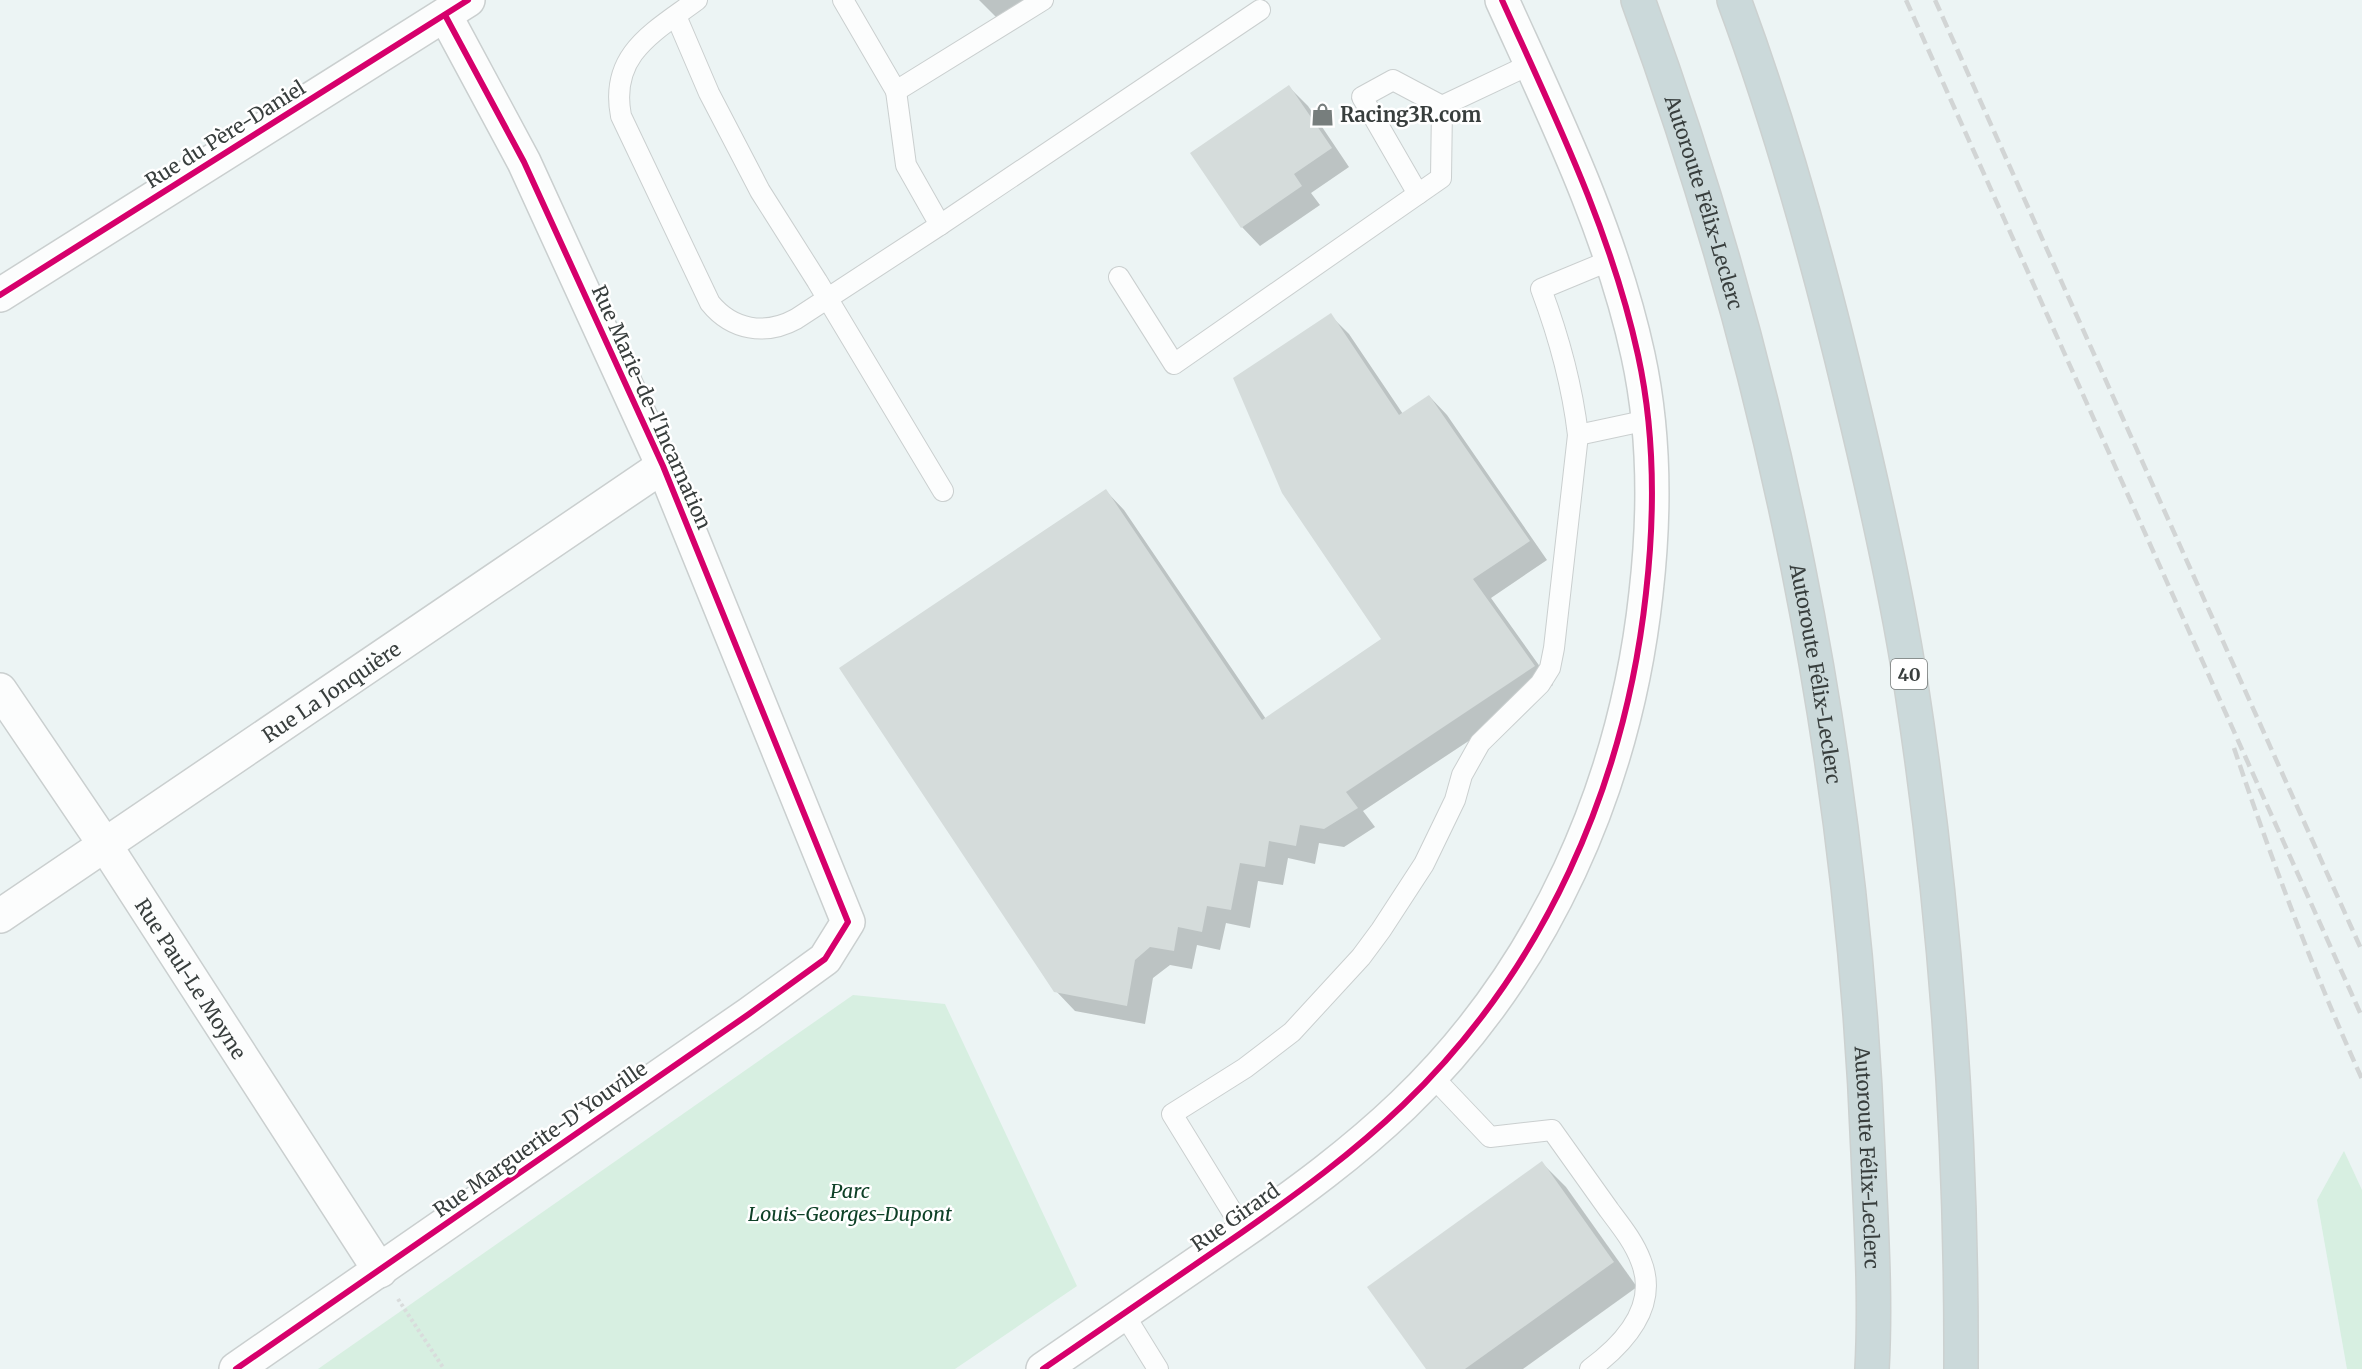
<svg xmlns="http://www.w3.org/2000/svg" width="2362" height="1369" viewBox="0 0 2362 1369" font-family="Merriweather,serif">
<rect width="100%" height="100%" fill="#ecf4f4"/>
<g fill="#d7efe1">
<path d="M853,995L945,1004L1077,1286L955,1369H318Z"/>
<path d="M2344,1151L2362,1190V1369H2347L2317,1200Z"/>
</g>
<g fill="#0003">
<path d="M979,0H1027L999,20Z"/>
<path d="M1289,87L1308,106L1349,167L1311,193L1320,205L1260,246L1242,227Z"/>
<path d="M1330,315L1349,334L1403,414L1429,396L1447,415L1547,560L1491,598L1553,685L1363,811L1375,827L1344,847L1319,843L1315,864L1288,858L1283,885L1258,881L1250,928L1226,923L1220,950L1197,945L1192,969L1170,965L1153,978L1145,1024L1075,1011L1056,991L1106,491L1124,510L1266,719L1383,639Z"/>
<path d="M1542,1163L1566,1187L1637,1287L1523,1369H1428Z"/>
</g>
<g fill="#d5dcdb">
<path d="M1289,85L1332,148L1294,174L1302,186L1241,228L1190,153Z"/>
<path d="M1331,313L1399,415L1429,395L1530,541L1473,579L1535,666L1346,792L1358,808L1324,829L1300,825L1296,846L1269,841L1265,867L1240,863L1231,910L1207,906L1202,932L1178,927L1174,951L1150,947L1135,960L1127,1006L1054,992L839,668L1106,489L1262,720L1381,639L1282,493L1233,378Z"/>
<path d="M1542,1161L1614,1262L1465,1369H1426L1367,1287Z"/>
</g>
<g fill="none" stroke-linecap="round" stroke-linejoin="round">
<defs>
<g id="lane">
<path d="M697,0C654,32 609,54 621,116L710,303C732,330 765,336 796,319L940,225L1260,10"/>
<path d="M843,0L896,91L1043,0"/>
<path d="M676,16L709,93L760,191L817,281L943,491"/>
<path d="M1393,80L1442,106L1441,178L1418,194L1362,97Z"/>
<path d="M896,91L906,165L940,225"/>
<path d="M1442,106L1531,64"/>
<path d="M1611,260L1541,289C1559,337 1572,384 1578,435L1648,420"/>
<path d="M1119,277L1174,364L1418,194"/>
<path d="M1432,1076L1490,1137L1552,1130C1571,1157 1590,1183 1609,1210C1621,1226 1634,1242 1641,1261C1659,1306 1624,1344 1590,1369"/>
<path d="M1244,1231L1172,1114L1245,1068L1292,1032L1361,957L1381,930L1424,864L1455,800L1462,775L1480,743L1540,684L1550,668L1554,648L1578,435"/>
<path d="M1124,1314L1158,1369"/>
</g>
<g id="street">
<path d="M0,295L468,0"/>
<path id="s1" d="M0,690L105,845L380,1271"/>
<path id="s2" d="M0,916L663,466"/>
<path d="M236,1369L749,1014L825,959L848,922L663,466L524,162L445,15"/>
<path d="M1043,1369C1109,1324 1175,1279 1241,1233C1298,1193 1353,1153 1403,1105C1544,970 1625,786 1646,593C1655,514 1655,433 1638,355C1611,231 1554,115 1502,0"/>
</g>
<g id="highway">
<path id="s3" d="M1638,0C1773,368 1853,760 1868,1152C1871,1224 1876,1297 1872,1369"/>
<path d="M1734,0C1782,129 1819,263 1851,397C1874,492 1896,588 1911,685C1946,911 1962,1140 1961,1369"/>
</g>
</defs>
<use href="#lane" stroke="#cacfcf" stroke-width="22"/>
<use href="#street" stroke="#cacfcf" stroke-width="36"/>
<use href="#highway" stroke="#ccd1d0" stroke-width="36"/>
<path stroke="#d9dcdc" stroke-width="4" stroke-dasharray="3 3" stroke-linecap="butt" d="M398,1299L444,1369"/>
<use href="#lane" stroke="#fcfdfd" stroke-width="20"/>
<use href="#street" stroke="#fcfdfd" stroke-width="33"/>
<use href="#highway" stroke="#cbd9da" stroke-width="33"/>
<g stroke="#d2d5d5" stroke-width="4.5" stroke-dasharray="12 6" stroke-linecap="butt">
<path d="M1906,0L2362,1017"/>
<path d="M1935,0L2362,951"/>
<path d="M2234,748C2272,861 2313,971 2362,1079"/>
</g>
<defs>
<g id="cycleway">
<path d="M0,295L468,0"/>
<path d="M236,1369L749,1014L825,959L848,922L663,466L524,162L445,15"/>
<path d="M1043,1369C1109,1324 1175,1279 1241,1233C1298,1193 1353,1153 1403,1105C1544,970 1625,786 1646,593C1655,514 1655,433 1638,355C1611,231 1554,115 1502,0"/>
</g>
</defs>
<use href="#cycleway" stroke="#fff" stroke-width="10"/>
<use href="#cycleway" stroke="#d6006c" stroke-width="6"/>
</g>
<defs>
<symbol id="shop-bare" viewBox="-9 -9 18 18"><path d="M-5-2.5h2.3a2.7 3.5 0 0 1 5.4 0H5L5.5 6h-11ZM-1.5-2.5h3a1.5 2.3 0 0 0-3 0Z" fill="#777e7d" stroke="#fff" stroke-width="2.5" paint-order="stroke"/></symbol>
</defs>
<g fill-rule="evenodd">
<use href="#shop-bare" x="1306" y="98" width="33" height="33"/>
</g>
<g text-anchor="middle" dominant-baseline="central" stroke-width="5" stroke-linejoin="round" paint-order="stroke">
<rect fill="#fff" stroke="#747877" stroke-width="1.5" x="1891" y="659" width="36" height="30" rx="4.5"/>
<g font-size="18" font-weight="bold" fill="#383e3d">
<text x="1909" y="674">40</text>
</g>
<g font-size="20" font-weight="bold" fill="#383e3d" stroke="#fff" text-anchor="start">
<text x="1340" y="114">Racing3R.com</text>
</g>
<g font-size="20" fill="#383e3d" stroke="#fff">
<text transform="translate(225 134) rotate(-32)">Rue du Père-Daniel</text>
<text stroke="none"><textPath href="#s3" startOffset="213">Autoroute Félix-Leclerc</textPath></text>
<text transform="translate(652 407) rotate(66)">Rue Marie-de-l'Incarnation</text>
<text stroke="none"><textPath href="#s3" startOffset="698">Autoroute Félix-Leclerc</textPath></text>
<text stroke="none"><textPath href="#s2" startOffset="400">Rue La Jonquière</textPath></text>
<text stroke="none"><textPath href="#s1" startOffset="346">Rue Paul-Le Moyne</textPath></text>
<text transform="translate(540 1139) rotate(-35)">Rue Marguerite-D'Youville</text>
<text stroke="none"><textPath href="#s3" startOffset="1185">Autoroute Félix-Leclerc</textPath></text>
<text transform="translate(1235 1217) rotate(-35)">Rue Girard</text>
</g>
<g font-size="20" font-style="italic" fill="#0e4127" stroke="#fff">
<text x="850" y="1190">Parc<tspan x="850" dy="23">Louis-Georges-Dupont</tspan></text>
</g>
</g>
</svg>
